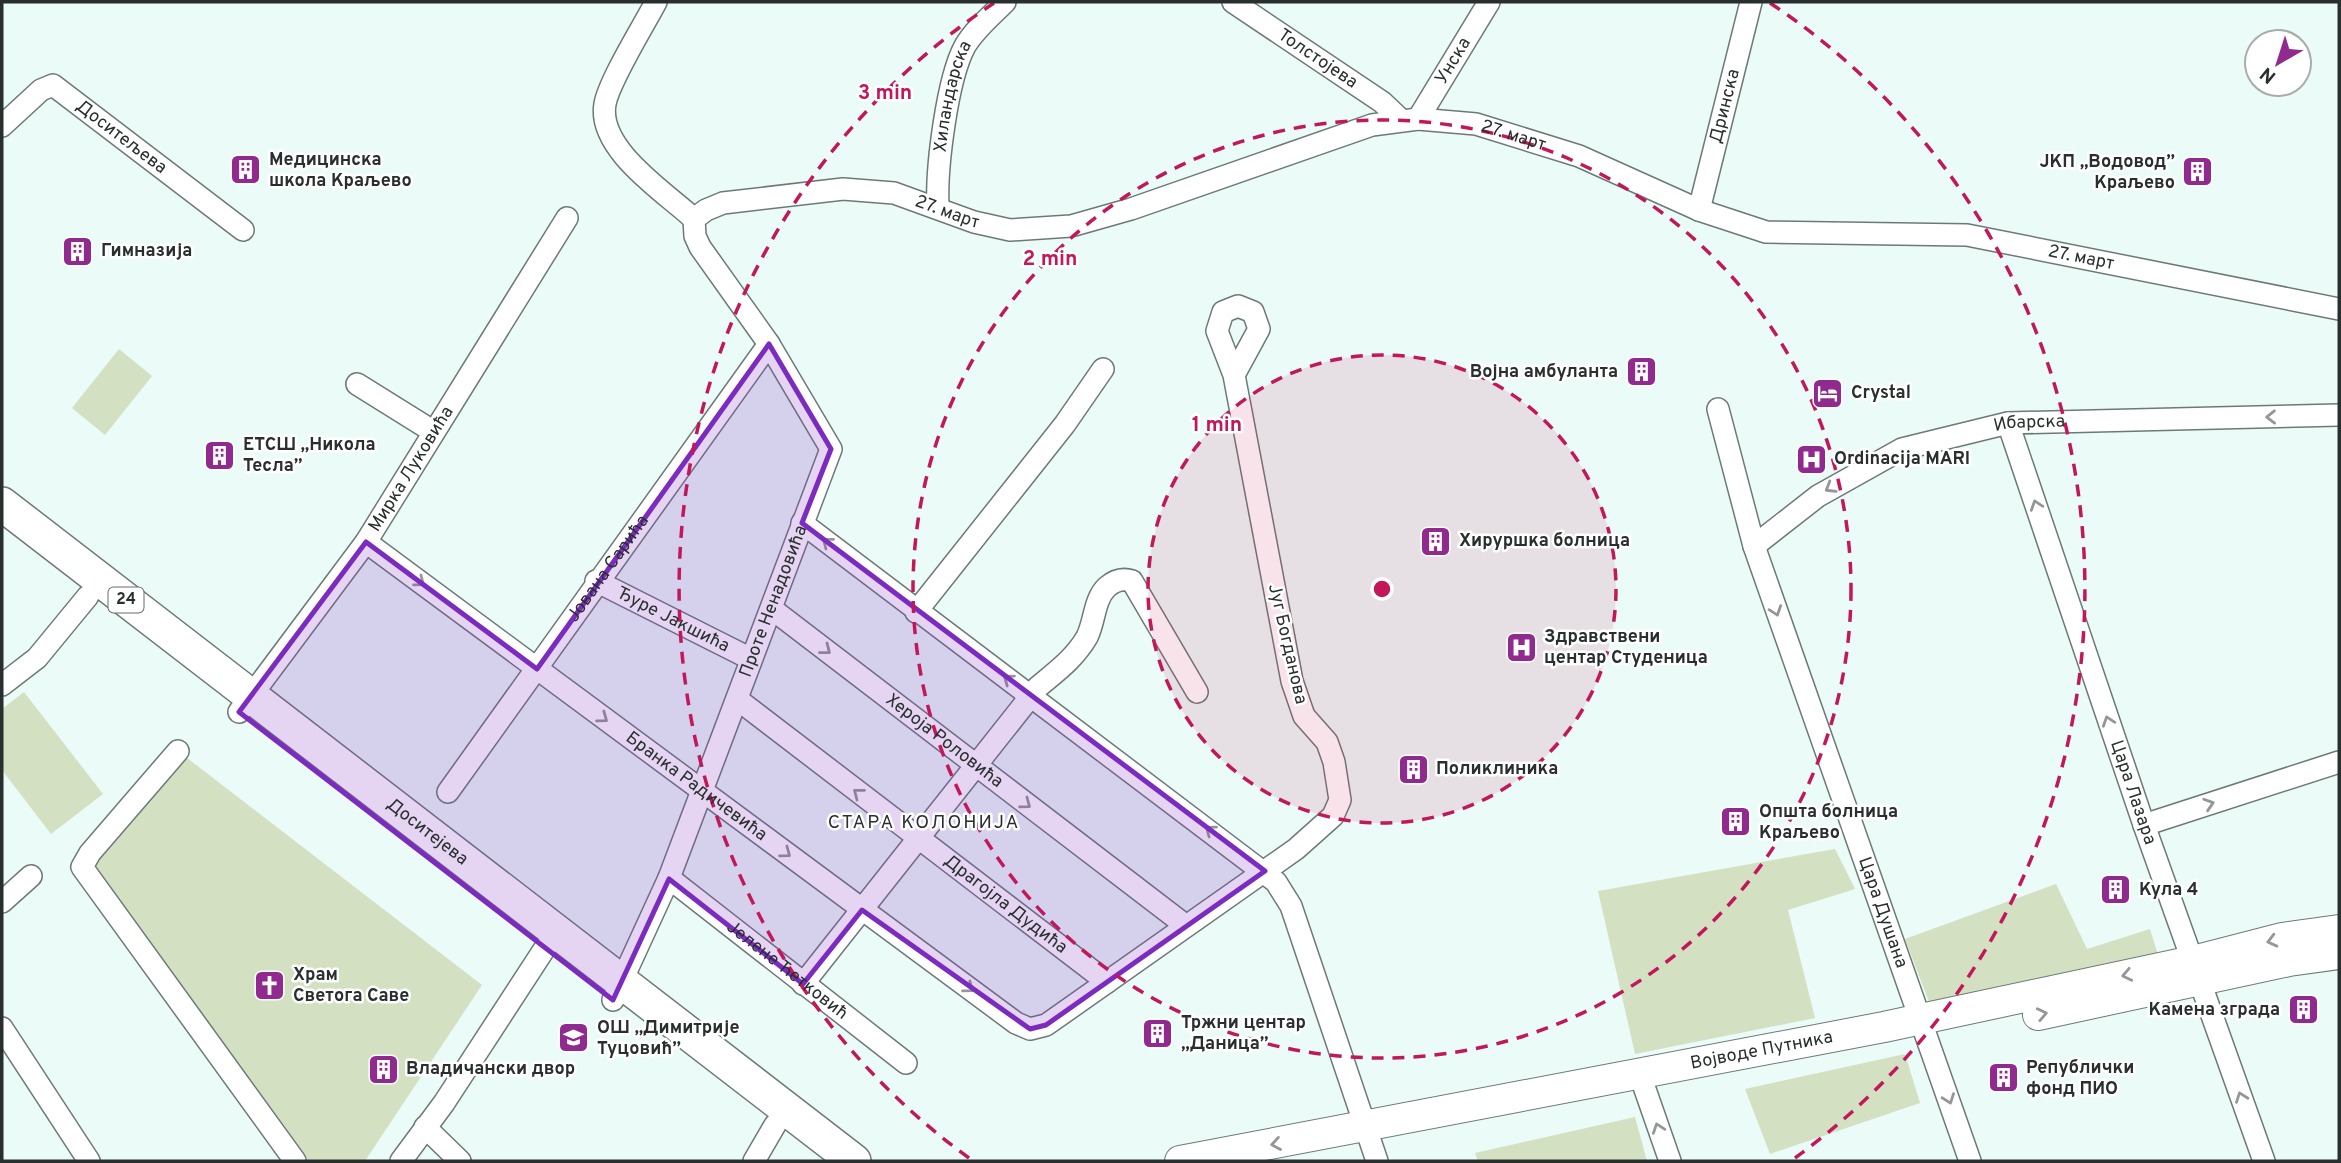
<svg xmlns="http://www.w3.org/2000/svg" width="2341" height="1163" viewBox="0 0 2341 1163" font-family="Overpass,sans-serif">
<rect width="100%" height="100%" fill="#ebfbf8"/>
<g fill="#d3e0c1">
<path d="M119,349L152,376L105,435L72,408Z"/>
<path d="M24,692L103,794L51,834L2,770V709Z"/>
<path d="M178,751L482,985L365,1161H295L82,867Z"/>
<path d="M1835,849L1855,889L1788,910L1815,1018L1635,1054L1598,891Z"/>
<path d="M2056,884L2087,949L2150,929L2159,958L1929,1002L1905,939Z"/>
<path d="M1905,1054L1920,1103L1770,1154L1745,1089Z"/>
<path d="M1635,1117L1647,1161H1478L1475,1153Z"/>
</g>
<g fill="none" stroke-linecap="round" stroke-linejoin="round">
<defs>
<g id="minor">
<path d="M656,2C644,25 609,81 605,104C597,149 665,192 694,219"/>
<path id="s1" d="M1233,2L1382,102L1400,119"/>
<path id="s2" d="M1418,119L1489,2"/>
<path id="s3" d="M2,126L41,90L53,85L243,230"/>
<path id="s4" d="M938,207C936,169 947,79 965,46C975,29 991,16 1005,2"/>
<path id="s5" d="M1699,210L1751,2"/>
<path id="s6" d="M694,219L706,210L723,203L843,189L894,193L974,222L1010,230L1071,226L1131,209L1372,125L1418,119L1476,124L1579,156L1699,210L1766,232L1967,235L2339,309"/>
<path d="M357,384L434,432"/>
<path id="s7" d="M1718,409L1754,546L1970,1161"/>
<path id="s8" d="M2008,423L2144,825L2264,1161"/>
<path d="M802,523L1276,882L1291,906L1377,1161"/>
<path id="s9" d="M366,542L1016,1023L1030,1029L1046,1025L1296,849L1333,816L1340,800L1334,762L1327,742L1304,716L1292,681L1234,375L1217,331L1223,312L1238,306L1253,312L1259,329L1234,375"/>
<path id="s10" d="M1754,546L1818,496L1902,449L2008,423L2339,415"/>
<path id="s11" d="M596,581L751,659"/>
<path id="s12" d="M772,609L1185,925"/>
<path d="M916,612L1065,424L1103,369"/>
<path d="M2,685L37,658L88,596"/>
<path id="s13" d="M737,699L1107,982"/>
<path id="s14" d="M239,712L366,542L567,218"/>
<path d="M178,751L90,853L82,867L295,1161"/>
<path id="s15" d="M448,792L769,344"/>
<path d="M2144,825L2339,762"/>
<path id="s16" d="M669,878L906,1063"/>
<path d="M2,902L31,876"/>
<path d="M803,984L1038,687C1057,671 1074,659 1087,637C1095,621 1094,599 1107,587C1115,580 1123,578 1132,581L1197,692"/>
<path id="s17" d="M613,1000L669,878L831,449L769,344L700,247L695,236L694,219"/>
<path d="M2,1028L89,1161"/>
<path d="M1640,1075L1670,1161"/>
<path d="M425,1127L460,1161"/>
<path d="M401,1161L444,1103L545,948"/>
<path d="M754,1161L775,1125"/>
</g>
<g id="secondary">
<path d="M2038,1015L2289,961L2339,954"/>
<path id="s18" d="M1180,1161L1884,1027L2193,961L2282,938L2339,930"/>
</g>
<g id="primary">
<path id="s19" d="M2,504L854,1161"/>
</g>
</defs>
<use href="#minor" stroke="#6c7a77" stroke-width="24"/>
<use href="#secondary" stroke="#6c7a77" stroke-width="32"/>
<use href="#primary" stroke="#6c7a77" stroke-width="36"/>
<use href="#minor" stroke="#fff" stroke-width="21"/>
<use href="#secondary" stroke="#fff" stroke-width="30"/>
<use href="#primary" stroke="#fff" stroke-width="33"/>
</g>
<defs><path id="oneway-chevron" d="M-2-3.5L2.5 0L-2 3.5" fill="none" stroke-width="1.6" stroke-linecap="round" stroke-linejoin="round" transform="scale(1.75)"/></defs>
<g stroke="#949796">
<use href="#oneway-chevron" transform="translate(2271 417) rotate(179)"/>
<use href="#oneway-chevron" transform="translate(1830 488) rotate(149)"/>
<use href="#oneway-chevron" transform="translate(2036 505) rotate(-109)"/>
<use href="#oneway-chevron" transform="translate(827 542) rotate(-142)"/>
<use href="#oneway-chevron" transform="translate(420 582) rotate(37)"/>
<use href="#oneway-chevron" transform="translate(1776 611) rotate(71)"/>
<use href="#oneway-chevron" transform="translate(826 650) rotate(38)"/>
<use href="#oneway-chevron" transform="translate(1008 679) rotate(-144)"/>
<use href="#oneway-chevron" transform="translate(603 718) rotate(36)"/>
<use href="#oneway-chevron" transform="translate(2108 721) rotate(-109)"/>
<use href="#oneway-chevron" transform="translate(858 793) rotate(-142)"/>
<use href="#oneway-chevron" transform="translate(1026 804) rotate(37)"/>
<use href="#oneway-chevron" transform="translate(2209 804) rotate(-18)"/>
<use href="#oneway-chevron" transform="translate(1210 830) rotate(-143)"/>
<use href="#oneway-chevron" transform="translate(786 853) rotate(37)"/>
<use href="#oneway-chevron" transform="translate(2272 941) rotate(166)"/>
<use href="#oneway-chevron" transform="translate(2127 975) rotate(168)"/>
<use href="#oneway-chevron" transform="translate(969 988) rotate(36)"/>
<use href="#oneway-chevron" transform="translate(2042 1014) rotate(-12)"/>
<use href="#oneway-chevron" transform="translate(2241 1097) rotate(-110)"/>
<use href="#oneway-chevron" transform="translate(1949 1099) rotate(70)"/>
<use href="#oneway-chevron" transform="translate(1658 1128) rotate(-109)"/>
<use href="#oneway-chevron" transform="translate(1276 1144) rotate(170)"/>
</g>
<path fill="#7b2cbf" fill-opacity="0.2" stroke="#7b2cbf" stroke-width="5" stroke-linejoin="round" d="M769,344L831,449L802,523L1265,871L1046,1025L1030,1029L862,910L803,984L669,879L613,1000L239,712L366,542L537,669Z"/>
<circle cx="1382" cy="589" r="234" fill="#c2185b" fill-opacity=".12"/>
<g fill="none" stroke="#c2185b" stroke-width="3.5" stroke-dasharray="12 9">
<circle cx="1382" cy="589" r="234"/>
<circle cx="1382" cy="589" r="469"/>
<path d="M969 1158A703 703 0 0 1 994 3M1770 3A703 703 0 0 1 1795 1158"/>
</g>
<defs>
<symbol id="building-square" viewBox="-11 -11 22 22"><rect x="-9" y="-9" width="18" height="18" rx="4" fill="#912a8f" stroke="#fff"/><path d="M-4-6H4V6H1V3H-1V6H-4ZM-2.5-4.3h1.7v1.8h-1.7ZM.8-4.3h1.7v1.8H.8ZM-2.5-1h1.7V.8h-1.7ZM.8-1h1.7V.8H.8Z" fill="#fff"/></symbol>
<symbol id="hotel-square" viewBox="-11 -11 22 22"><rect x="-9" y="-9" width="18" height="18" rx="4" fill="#912a8f" stroke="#fff"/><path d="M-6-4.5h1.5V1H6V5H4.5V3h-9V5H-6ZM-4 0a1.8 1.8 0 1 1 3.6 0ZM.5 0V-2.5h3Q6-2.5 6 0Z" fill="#fff"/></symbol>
<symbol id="hospital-square" viewBox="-11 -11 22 22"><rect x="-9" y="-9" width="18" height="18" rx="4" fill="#912a8f" stroke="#fff"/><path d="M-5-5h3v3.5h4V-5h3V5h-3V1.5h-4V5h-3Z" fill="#fff"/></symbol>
<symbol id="church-square" viewBox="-11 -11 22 22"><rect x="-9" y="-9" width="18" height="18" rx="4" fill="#912a8f" stroke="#fff"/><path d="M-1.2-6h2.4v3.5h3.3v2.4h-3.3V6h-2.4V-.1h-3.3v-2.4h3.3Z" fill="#fff"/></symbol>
<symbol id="school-square" viewBox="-11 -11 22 22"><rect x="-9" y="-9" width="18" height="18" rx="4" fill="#912a8f" stroke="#fff"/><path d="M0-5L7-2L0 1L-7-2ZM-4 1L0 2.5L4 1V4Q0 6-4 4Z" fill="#fff"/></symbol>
</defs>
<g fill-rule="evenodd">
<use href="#building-square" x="228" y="152" width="35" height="35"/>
<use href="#building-square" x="2180" y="154" width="35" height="35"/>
<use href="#building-square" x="60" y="234" width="35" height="35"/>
<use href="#building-square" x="1624" y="354" width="35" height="35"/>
<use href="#hotel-square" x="1810" y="376" width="35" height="35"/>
<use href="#building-square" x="202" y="438" width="35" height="35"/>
<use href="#hospital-square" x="1794" y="442" width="35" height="35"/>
<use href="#building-square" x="1418" y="524" width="35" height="35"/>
<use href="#hospital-square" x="1504" y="630" width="35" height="35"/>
<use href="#building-square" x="1396" y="752" width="35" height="35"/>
<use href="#building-square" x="1718" y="804" width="35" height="35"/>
<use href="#building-square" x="2098" y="872" width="35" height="35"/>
<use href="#church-square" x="252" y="968" width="35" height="35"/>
<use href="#building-square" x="2286" y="992" width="35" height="35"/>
<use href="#building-square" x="1140" y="1016" width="35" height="35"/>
<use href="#school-square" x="556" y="1020" width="35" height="35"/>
<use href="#building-square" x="366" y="1052" width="35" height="35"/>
<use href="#building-square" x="1986" y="1060" width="35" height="35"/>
</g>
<g text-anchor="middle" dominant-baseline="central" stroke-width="5" stroke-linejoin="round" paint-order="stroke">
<rect fill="#fff" stroke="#696d6d" stroke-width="2" x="108.5" y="587.5" width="35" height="25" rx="5"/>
<g font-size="16" font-weight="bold" fill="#292f2e">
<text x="126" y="600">24</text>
</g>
<g font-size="18" fill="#292f2e" stroke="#fff">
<text stroke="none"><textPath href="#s1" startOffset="102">Толстојева</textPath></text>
<text stroke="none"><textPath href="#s2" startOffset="68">Унска</textPath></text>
<text stroke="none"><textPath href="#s4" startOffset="112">Хиландарска</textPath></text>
<text stroke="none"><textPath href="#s5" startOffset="107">Дринска</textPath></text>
<text stroke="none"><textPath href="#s6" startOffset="850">27. март</textPath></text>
<text stroke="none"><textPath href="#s3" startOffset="152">Доситељева</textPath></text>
<text stroke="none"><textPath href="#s6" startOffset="262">27. март</textPath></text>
<text stroke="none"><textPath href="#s6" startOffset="1438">27. март</textPath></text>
<text stroke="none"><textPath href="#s10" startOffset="308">Ибарска</textPath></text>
<text stroke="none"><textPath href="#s14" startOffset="298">Мирка Луковића</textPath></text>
<text stroke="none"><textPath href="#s15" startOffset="275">Јована Сарића</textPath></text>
<text stroke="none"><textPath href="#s17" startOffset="430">Проте Ненадовића</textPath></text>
<text stroke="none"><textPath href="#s11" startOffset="86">Ђуре Јакшића</textPath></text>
<text transform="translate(1287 644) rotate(77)">Југ Богданова</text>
<text stroke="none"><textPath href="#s12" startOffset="217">Хероја Роловића</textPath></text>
<text stroke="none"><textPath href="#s9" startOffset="411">Бранка Радичевића</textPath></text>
<text stroke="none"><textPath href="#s8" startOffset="390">Цара Лазара</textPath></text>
<text stroke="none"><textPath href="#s19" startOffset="537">Доситејева</textPath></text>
<text stroke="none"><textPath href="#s13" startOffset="338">Драгојла Дудића</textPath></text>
<text stroke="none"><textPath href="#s7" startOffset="530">Цара Душана</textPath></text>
<text stroke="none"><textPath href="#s16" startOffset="150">Јелене Ћетковић</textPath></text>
<text stroke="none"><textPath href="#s18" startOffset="592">Војводе Путника</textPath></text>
</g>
<g font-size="18" font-weight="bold" fill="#292f2e" stroke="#fff" text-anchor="start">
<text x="269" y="160">Медицинска<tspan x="269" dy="21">школа Краљево</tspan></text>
<text x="2175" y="162" text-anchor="end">ЈКП „Водовод”<tspan x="2175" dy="21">Краљево</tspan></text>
<text x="101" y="251">Гимназија</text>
<text x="1618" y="372" text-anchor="end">Војна амбуланта</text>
<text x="1851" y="393">Crystal</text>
<text x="243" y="445">ЕТСШ „Никола<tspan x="243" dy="21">Тесла”</tspan></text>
<text x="1834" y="459">Ordinacija MARI</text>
<text x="1459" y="541">Хируршка болница</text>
<text x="1544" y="637">Здравствени<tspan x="1544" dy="21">центар Студеница</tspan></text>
<text x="1436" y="769">Поликлиника</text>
<text x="1759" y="812">Општа болница<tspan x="1759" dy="21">Краљево</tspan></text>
<text x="2139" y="890">Кула 4</text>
<text x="293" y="975">Храм<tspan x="293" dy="21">Светога Саве</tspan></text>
<text x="2280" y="1010" text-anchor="end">Камена зграда</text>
<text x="1181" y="1023">Тржни центар<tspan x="1181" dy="21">„Даница”</tspan></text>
<text x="597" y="1028">ОШ „Димитрије<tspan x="597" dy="21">Туцовић”</tspan></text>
<text x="2026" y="1068">Републички<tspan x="2026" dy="21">фонд ПИО</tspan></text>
<text x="406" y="1069">Владичански двор</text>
</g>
<g font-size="19" letter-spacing="2" fill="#292f2e" stroke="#fff">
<text x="924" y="823">СТАРА КОЛОНИЈА</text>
</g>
</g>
<circle cx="1382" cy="589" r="10" fill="#c2185b" stroke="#fff" stroke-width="3.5"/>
<g font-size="21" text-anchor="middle" font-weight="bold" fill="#c2185b" stroke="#fff" stroke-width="5" stroke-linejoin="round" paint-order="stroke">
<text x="885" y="99">3 min</text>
<text x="1050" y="265">2 min</text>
<text x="1217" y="431">1 min</text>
</g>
<rect width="2341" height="1163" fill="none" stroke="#292f2e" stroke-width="7"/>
<g transform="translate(2278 63) rotate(219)"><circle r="33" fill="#ffffff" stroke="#a9acab" stroke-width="2"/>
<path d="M0-5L12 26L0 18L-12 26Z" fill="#912a8f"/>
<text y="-10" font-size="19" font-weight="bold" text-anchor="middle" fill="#292f2e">N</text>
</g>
</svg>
